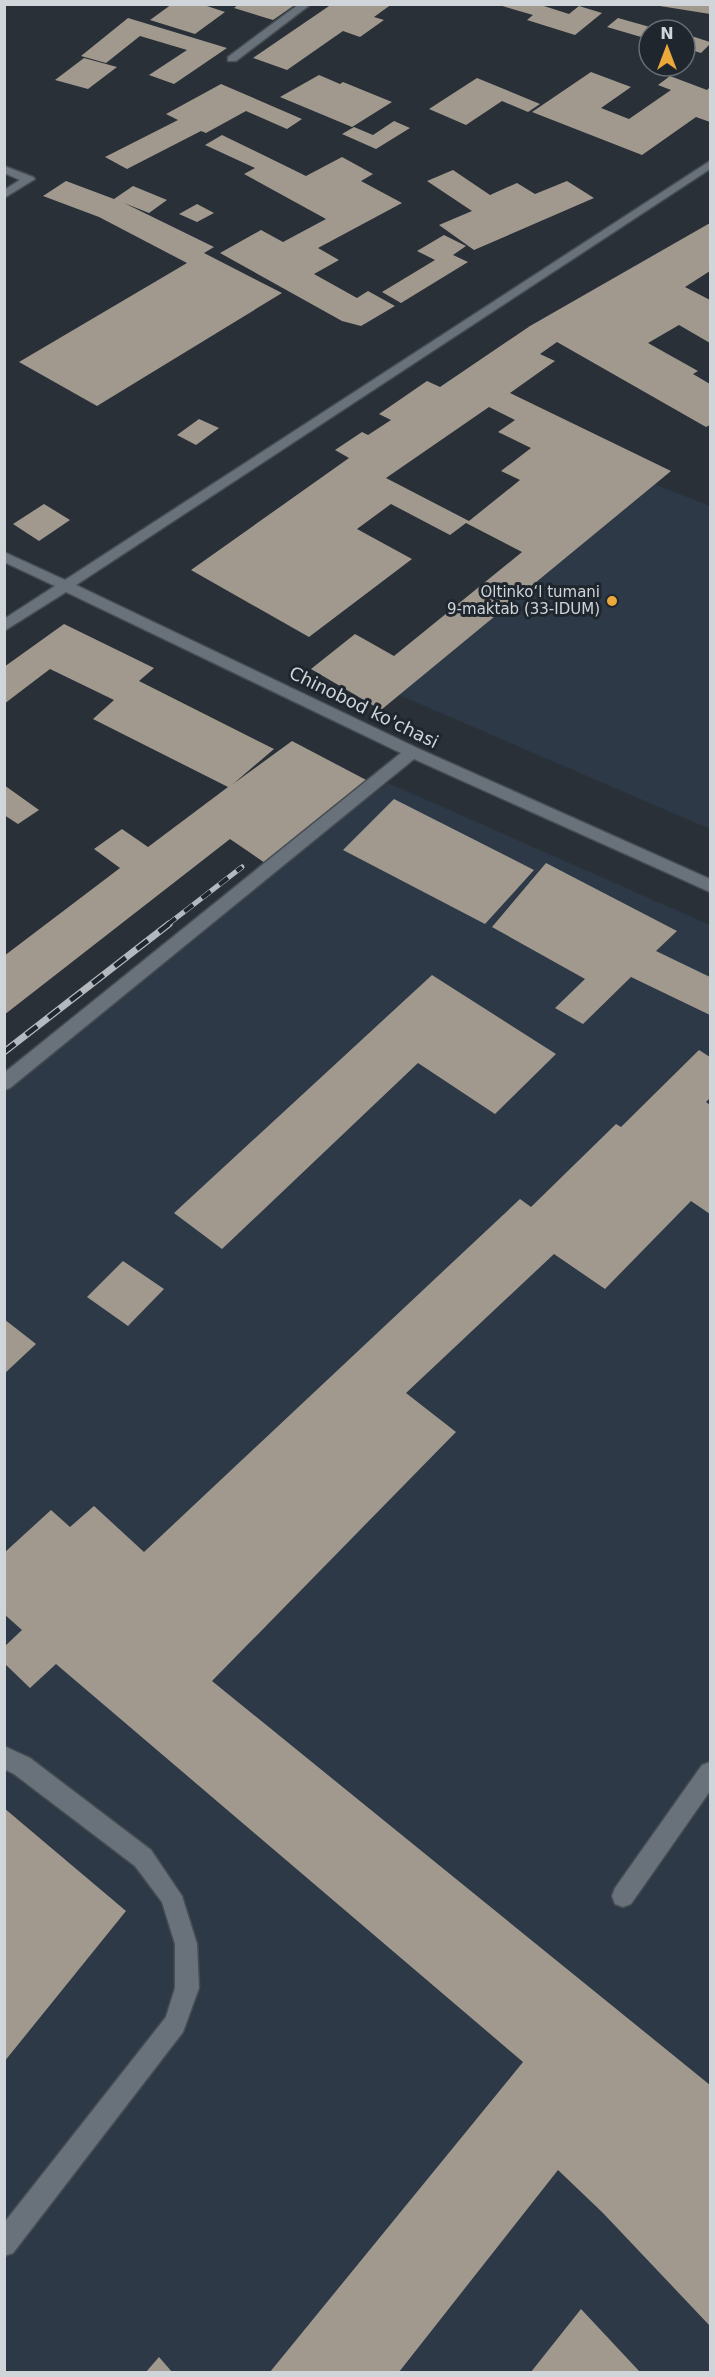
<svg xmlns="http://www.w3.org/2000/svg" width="715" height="2377" viewBox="0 0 715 2377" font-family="'DejaVu Sans',sans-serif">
<rect width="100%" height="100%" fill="#293038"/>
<g fill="#2d3946">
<path d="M654,484L710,506V829L399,695Z"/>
<path d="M388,783L710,925V2372H5L4,1070Z"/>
</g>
<g fill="#a1998e" fill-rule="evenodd">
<path d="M172,4H201L225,12L195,34L150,20Z"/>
<path d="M239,4H296L273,20L234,8Z"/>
<path d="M332,4H392L374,17L384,20L360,37L343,31L287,70L253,58Z"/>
<path d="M661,4H710V14L660,6Z"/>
<path d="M499,5H546L544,6L569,14L579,6L602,13L575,35L527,20L533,15Z"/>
<path d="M128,18L227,48L174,84L149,75L187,50L140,36L106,63L81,56Z"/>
<path d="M618,18L657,29L659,27L667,30H649L648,39L607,27Z"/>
<path d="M685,34L710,42V44L701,53L685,48Z"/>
<path d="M84,58L117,67L88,89L55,80Z"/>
<path d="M591,72L631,87L601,108L629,119L671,90L658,85L670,76L707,90L710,87V122L696,117L642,155L532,112Z"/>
<path d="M319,75L340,84L343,82L392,102L352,127L280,97Z"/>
<path d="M477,78L540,104L528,112L502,101L466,125L429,109Z"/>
<path d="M221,84L302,119L287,129L246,111L206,133L201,131L127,169L105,157L178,120L166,114Z"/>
<path d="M394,121L410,128L376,149L342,134L354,127L373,135Z"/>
<path d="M222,135L306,176L342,157L373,174L361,181L402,203L318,248L339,260L314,274L357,298L368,291L395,306L361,326L342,321L220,253L261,230L283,242L326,219L244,174L255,168L205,145Z"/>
<path d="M453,170L490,195L517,183L535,194L567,181L594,198L474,250L439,225L472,211L427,181Z"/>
<path d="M66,181L114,199L133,186L167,200L149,213L124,203L214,247L204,253L282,293L97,406L19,362L187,263L99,217L43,196Z"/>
<path d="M197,204L214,213L197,222L179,214Z"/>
<path d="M710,223V271L685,287L710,300V343L679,325L648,343L698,371L693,374L710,384V425L706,427L557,342L540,354L555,361L510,393L671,471L381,710L311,669L355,634L394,656L522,552L466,523L450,535L391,504L357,529L412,559L309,637L191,570L349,458L335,450L362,432L368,435L391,420L379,414L427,381L440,387L530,326ZM489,407L515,420L498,432L531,448L501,471L520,480L469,521L386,478Z"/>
<path d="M444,235L466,246L453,255L468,262L401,303L382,292L435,260L417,251Z"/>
<path d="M199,419L219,428L196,445L177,435Z"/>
<path d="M44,504L70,520L39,541L13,524Z"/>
<path d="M64,624L154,668L139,681L274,749L233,784L292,741L370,782L268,865L230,839L4,1015V956L120,868L94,849L122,829L148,847L228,787L93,719L114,700L50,669L4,704V667Z"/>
<path d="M4,785L39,810L18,824L4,815Z"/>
<path d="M394,799L534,870L485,924L343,850Z"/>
<path d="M546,863L677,931L656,951L710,977V1015L631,977L583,1024L555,1008L585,979L492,927Z"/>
<path d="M432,975L556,1054L495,1114L418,1063L222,1249L174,1213Z"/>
<path d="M699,1050L710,1057V1098L706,1102L710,1105V1214L691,1201L605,1289L554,1254L406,1393L456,1432L212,1681L710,2085V2326L603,2213L558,2170L399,2372H270L523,2062L56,1664L30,1688L4,1663V1647L22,1630L4,1614V1553L51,1510L70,1527L94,1506L144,1552L520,1199L531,1207L616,1124L621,1127Z"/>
<path d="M123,1261L164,1289L128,1326L87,1297Z"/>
<path d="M4,1319L36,1344L4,1374Z"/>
<path d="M4,1808L126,1911L4,2062Z"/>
<path d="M581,2309L640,2372H531Z"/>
<path d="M159,2357L172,2372H146Z"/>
</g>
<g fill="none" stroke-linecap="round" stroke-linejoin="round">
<defs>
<g id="minor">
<path d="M299,4H311L236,61H228V57Z"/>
<path d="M710,161V169L76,585L417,748L710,879V892L414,759L10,1088L4,1090V1073L401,753L66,592L4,631V619L55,586L4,562V552L65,580Z"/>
<path d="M4,166L33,177L35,179L4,198V190L20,180L4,173Z"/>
<path d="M4,1746L30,1758L151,1850L182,1896L197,1944L199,1988L183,2032L13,2253L4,2256V2223L166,2017L175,1988V1944L162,1902L135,1866L14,1774L4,1769Z"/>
<path d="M710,1762V1791L631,1904L623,1907L615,1904L612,1896L615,1888L702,1765Z"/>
</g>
</defs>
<use href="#minor" stroke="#464d53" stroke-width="3"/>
<use href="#minor" fill="#69717b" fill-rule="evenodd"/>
<defs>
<path id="rail-far1" d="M167,925L242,867"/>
<path id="rail" d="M4,1052L169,924"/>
</defs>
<use href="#rail-far1" stroke="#b3b9be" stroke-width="5"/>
<use href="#rail" stroke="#b3b9be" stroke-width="7"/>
<use href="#rail-far1" stroke="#1f262e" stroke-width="4" stroke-dasharray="11" stroke-linecap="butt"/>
<use href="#rail" stroke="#1f262e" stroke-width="4.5" stroke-dasharray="14" stroke-linecap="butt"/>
</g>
<circle fill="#eca93b" stroke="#1f262e" stroke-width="2" cx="612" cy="601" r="6"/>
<g text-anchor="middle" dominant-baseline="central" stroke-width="6" stroke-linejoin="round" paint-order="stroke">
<g font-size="15" fill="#d0d5da" stroke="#1f262e" text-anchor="end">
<text x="600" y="592">Oltinko‘l tumani<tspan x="600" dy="17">9-maktab (33-IDUM)</tspan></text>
</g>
<g font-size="18" fill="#d0d5da" stroke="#1f262e">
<text transform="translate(364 707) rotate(26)">Chinobod ko'chasi</text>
</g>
</g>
<rect width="715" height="2377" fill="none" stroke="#d0d5da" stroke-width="12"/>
<g transform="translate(667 48)"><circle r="28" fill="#1f262e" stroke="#666c73" stroke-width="1.5"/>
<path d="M0-4.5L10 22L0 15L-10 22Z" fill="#eca93b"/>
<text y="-9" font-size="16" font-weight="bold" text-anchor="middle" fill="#d0d5da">N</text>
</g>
</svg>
